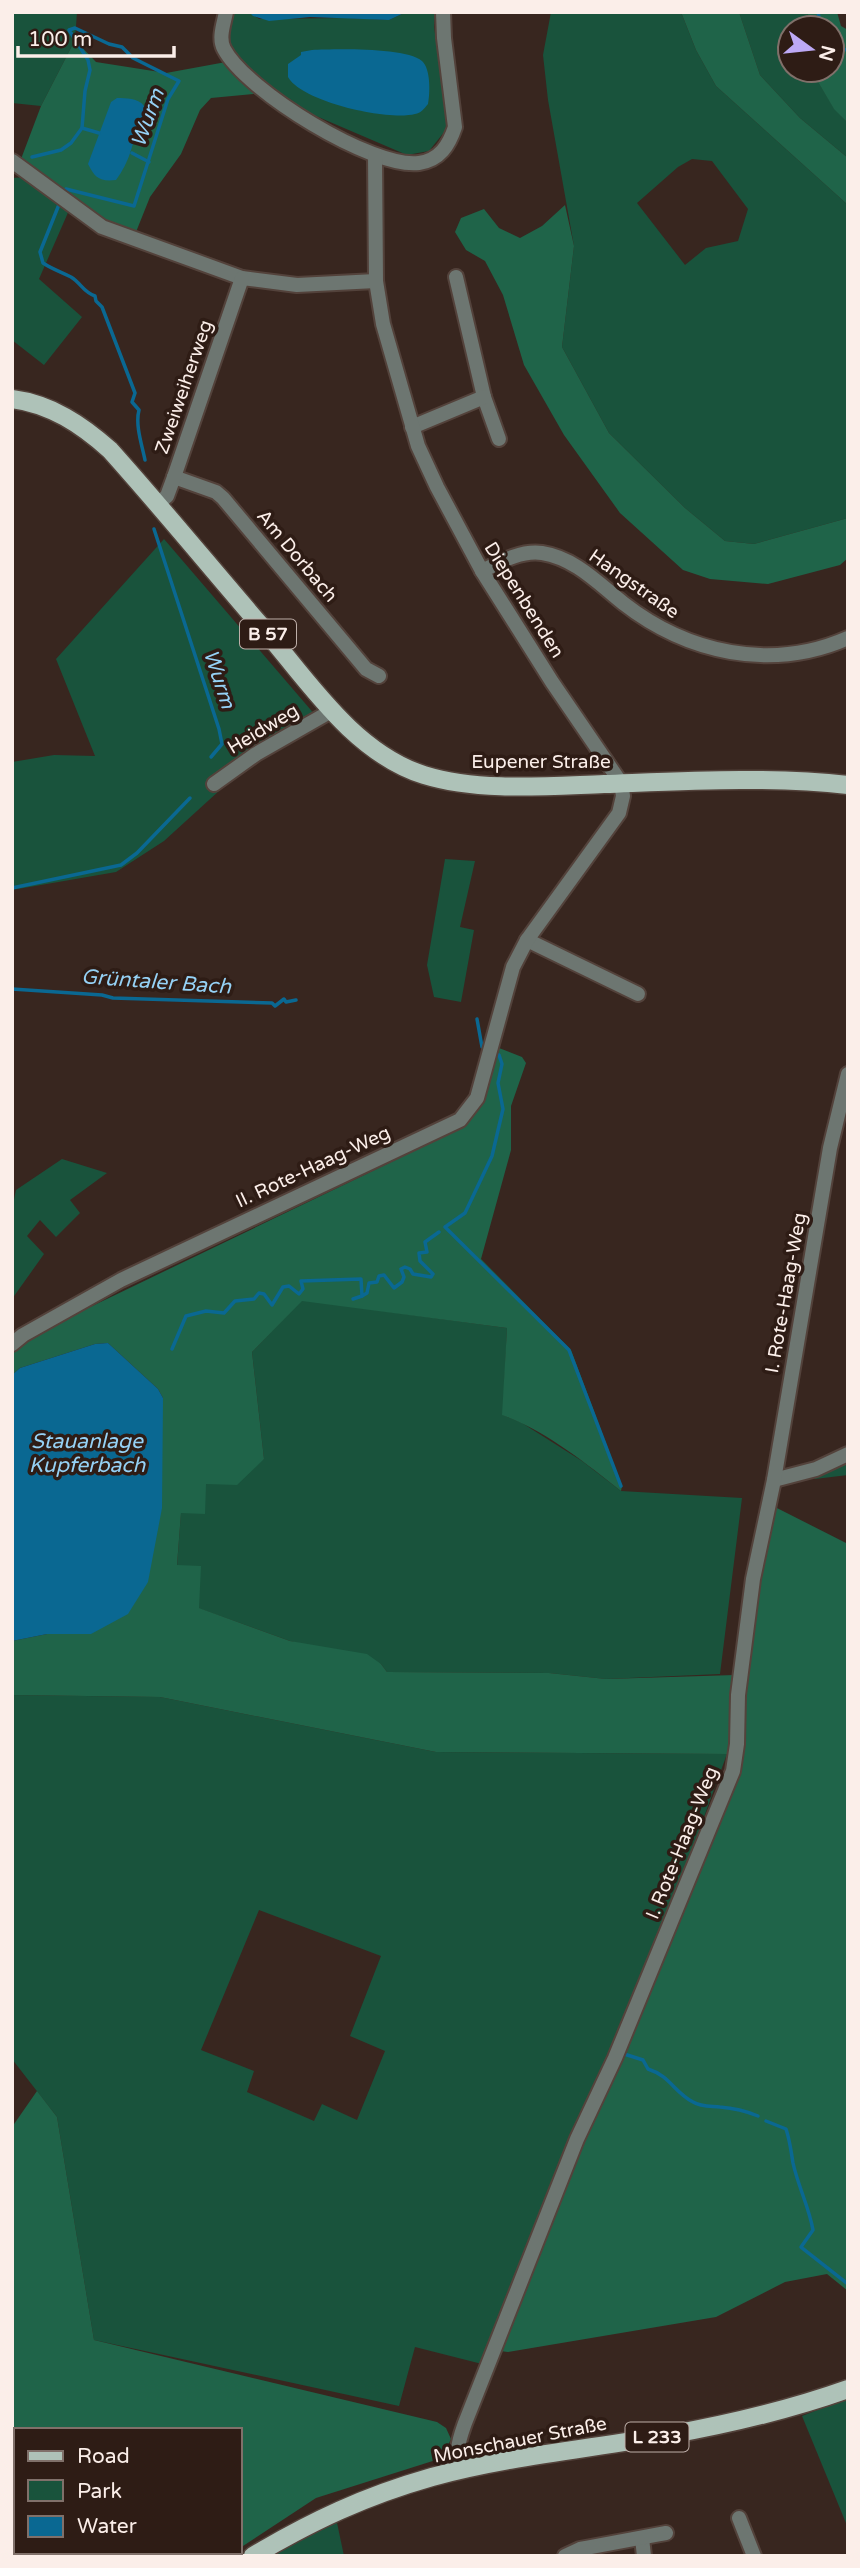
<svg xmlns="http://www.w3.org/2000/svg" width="860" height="2568" viewBox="0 0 860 2568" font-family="'Varela Round',sans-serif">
<rect width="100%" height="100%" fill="#38261f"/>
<g fill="#19533c" fill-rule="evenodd">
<path d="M12,12H77L75,40L41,106L12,103Z"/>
<path d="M231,12H249L259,19L348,18L389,20L406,12H435L434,27L448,118L445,131L429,151L407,155L288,104L247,70L225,41Z"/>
<path d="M551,12H681L696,50L716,86L848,205V518L754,544L725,541L685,508L609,433L562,347L574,246L548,100L543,55ZM692,159L712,161L748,209L738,241L706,248L685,265L637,203L678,167Z"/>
<path d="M739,12H807L813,28H790V70H811L834,108L848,123V158L800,118L760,75Z"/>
<path d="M26,177L70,208L39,279L82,317L44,365L12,340V178Z"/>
<path d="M164,539L316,716L230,764L231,780L164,841L116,872L12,890V762L54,755L95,756L56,659Z"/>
<path d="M445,859L475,861L460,927L474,930L461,1002L434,997L427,965Z"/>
<path d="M62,1159L107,1173L70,1200L80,1213L56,1237L40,1220L27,1236L44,1254L12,1299V1209L16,1190Z"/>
<path d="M302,1300L507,1328L503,1415L522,1423L582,1461L621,1491L742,1498L720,1674L606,1679L549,1673L387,1672L381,1664L290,1641L198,1608L177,1566L181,1512L206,1484L264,1459L252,1352Z"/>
<path d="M848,1461V1475L815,1479L813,1477Z"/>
<path d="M12,1695L160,1697L436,1752L727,1754L681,1880L482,2364L415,2347L399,2406L94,2340L57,2117L12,2059ZM259,1910L381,1956L350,2036L385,2051L357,2120L322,2104L314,2121L247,2092L254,2071L201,2050Z"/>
<path d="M848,2398V2528L802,2416Z"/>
<path d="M336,2518L344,2556H266Z"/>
</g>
<g fill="#1f6449">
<path d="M681,12H739L760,75L800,118L848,158V205L716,86L696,50Z"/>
<path d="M807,12H837L841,26L848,30V123L834,109L811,70H832V28H813Z"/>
<path d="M75,40L96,62L166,73L226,62L264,93L211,98L200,110L181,154L150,197L136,232L105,221L21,159L41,106Z"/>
<path d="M565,205L574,246L562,347L609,433L685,508L725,541L754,544L848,518V558L840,565L768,584L710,579L683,570L620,513L564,435L524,365L503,295L485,261L466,250L455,232L461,218L484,209L499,228L520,238L542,226Z"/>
<path d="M499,1048L522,1057L526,1063L511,1106V1150L481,1259L571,1350L622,1486L621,1491C584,1462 546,1431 502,1415L507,1328L302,1301L252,1352L264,1459L237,1485L206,1484L205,1514L181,1513L177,1565L201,1566L199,1608L290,1641L367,1654L381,1664L387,1672L549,1673L606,1679L735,1675L731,1742L727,1754L436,1752L160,1697L12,1695V1641L47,1634H91L163,1398L158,1389L108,1343L95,1344L20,1368L12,1375V1351L32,1335L464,1127L484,1101Z"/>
<path d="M773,1506L848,1544V2291L827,2274L785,2282L716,2317L508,2352L500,2351L571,2161L740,1762L744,1675Z"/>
<path d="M37,2091L57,2117L94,2340L437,2422L446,2428L451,2439L443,2456L439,2459L316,2498L240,2548V2430H16V2552H233L228,2556H12V2127Z"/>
</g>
<g fill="#0a6892">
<path d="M249,12H406L389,20L310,17L269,21L253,16Z"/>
<path d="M312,50C333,49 406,47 422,61C431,69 430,94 428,104C424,109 421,113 415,114C388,121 302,102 288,77V64L301,55V52Z"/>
<path d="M117,98C125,98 139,98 144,106C148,114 141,121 138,128C131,148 130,161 116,180C100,182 95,178 88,164L111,102Z"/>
<path d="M108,1343L158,1389L163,1398L162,1508L148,1582L128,1614L91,1634H47L12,1641V1375L20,1368L95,1344Z"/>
</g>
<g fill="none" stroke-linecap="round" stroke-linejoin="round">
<g stroke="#0a6892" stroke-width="3.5">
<path d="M818,12L821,28"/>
<path d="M832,48L848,50"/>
<path d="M82,128L99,133"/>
<path d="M132,153L149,162"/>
<path d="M32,157L61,150L71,143L82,128L85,91L90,70L88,60L69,30L75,28L109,44L122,47L133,58L179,81L168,99L134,206L66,189L64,193"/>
<path d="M60,202L40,252L43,263C52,269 61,272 71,277C81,283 83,292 95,296L96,301L102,307L135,393L132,402L139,410C135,425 142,445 145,460"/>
<path d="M154,529L219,729L222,744L211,757"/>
<path d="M12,888L121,865L137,853L190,798"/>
<path d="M12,989L102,995L113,998L272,1003L275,1006L284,999L286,1002L296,1000"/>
<path d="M477,1019L482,1047L486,1049"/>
<path d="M493,1052L499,1055L502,1064L498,1083L503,1109L492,1156L465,1213L445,1227L569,1350L621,1486"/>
<path d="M353,1299L362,1296"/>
<path d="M172,1349L186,1316L206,1311L224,1313L235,1301L254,1299L259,1293L264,1294L272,1305L283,1287L289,1286L299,1294L303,1289L301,1281L361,1279L362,1296L367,1293L369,1283L377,1282L379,1276L384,1275L394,1288L402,1282L404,1277L401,1269L405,1267L410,1269L413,1274L431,1277L433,1274L420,1261L419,1253L427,1252L425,1242L439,1232"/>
<path d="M621,2053L643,2060L648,2069C670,2076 674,2092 693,2102C701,2107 711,2106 720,2107C733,2108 746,2111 758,2116"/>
<path d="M766,2121L786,2129C790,2141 791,2151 793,2163C798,2186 809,2207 813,2230L801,2247L848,2284"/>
</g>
<defs>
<g id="minor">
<path d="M226,12C224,23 218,38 224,49C246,91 373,169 419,163C440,160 449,145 455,127L444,38L443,12"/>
<path d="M12,161L102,227L242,278L297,285L376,281"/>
<path d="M456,277L484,397L499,439"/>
<path d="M412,427L484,397"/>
<path d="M174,477L216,492L223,498L366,669L379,676"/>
<path d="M157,505L167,496L174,477L242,278"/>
<path d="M482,571C500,562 521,550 542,553C575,558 599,584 623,603C687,653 771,672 848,638"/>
<path d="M214,784L256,754L333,710"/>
<path d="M527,940L638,994"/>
<path d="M12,1344L23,1335L121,1280L460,1120L477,1098L513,967L527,940L619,813L623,796L621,783L552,682L482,571L437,487L418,446L383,324L376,281L375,155"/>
<path d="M774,1480L816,1469L848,1454"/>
<path d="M464,2469C455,2449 458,2443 465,2423L577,2139L615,2058L733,1771L737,1744L738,1695L753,1579L774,1480L830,1148L848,1074"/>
<path d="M739,2518L754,2556"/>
<path d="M642,2538L644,2556"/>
<path d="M565,2556L580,2549L666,2533"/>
</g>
<g id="major">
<path d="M12,399C51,404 82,425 110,450C162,508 211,568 262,627C308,681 354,753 424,775C479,792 547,786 604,784C684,781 768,776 848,785"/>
<path d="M253,2556C312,2521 365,2496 432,2477C509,2456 589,2449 668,2435C729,2424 789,2410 848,2389"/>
</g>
</defs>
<use href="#minor" stroke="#53423b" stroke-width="18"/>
<use href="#major" stroke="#53423b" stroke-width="21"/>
<use href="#minor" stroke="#6d7671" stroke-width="14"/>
<use href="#major" stroke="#aec2b8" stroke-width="18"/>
</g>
<g text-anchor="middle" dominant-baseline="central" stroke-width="7" stroke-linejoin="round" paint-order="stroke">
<g fill="#2e1c15" stroke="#beafa9" stroke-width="2">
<rect x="240" y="619.5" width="56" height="29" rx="5"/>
<rect x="625.5" y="2422.5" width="63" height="29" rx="5"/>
</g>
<g font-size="18" font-weight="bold" fill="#fbeee9">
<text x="268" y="634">B 57</text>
<text x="657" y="2437">L 233</text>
</g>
<g font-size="19" fill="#fbeee9" stroke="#2e1c15">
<text transform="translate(184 387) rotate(-71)">Zweiweiherweg</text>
<text transform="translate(297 556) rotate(50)">Am Dorbach</text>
<text transform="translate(634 584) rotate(35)">Hangstraße</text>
<text transform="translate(524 600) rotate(58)">Diepenbenden</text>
<text transform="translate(263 729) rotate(-31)">Heidweg</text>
<text x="541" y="762">Eupener Straße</text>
<text transform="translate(313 1167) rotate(-25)">II. Rote-Haag-Weg</text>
<text transform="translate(786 1293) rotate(-80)">I. Rote-Haag-Weg</text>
<text transform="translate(682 1843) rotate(-68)">I. Rote-Haag-Weg</text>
<text transform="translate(520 2440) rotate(-11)">Monschauer Straße</text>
</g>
<g font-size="21" font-style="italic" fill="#95d1f5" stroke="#2e1c15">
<text transform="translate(148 118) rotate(-70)">Wurm</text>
<text transform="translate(219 679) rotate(72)">Wurm</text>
<text transform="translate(156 982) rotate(4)">Grüntaler Bach</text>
<text x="87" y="1441">Stauanlage<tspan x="87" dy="24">Kupferbach</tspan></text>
</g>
</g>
<rect width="860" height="2568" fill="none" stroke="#fbeee9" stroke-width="28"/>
<rect x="14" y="2428" width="228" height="126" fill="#2e1c15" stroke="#80706a" stroke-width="2"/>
<rect x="28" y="2451" width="35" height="10" fill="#aec2b8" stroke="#80706a" stroke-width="2"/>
<text x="77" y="2463" font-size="21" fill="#fbeee9">Road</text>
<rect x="28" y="2480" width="35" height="21" fill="#19533c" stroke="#80706a" stroke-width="2"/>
<text x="77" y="2498" font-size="21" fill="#fbeee9">Park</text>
<rect x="28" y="2516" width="35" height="21" fill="#0a6892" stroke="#80706a" stroke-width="2"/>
<text x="77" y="2533" font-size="21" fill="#fbeee9">Water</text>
<g transform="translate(811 49) rotate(105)"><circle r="33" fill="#2e1c15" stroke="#80706a" stroke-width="2"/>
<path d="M0-5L12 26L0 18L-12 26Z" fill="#bda9f5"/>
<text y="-10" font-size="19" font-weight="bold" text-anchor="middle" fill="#fbeee9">N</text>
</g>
<path d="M18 46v10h156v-10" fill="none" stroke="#fbeee9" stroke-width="3.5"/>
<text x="28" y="46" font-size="21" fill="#fbeee9" stroke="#2e1c15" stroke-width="5" paint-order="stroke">100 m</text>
</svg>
